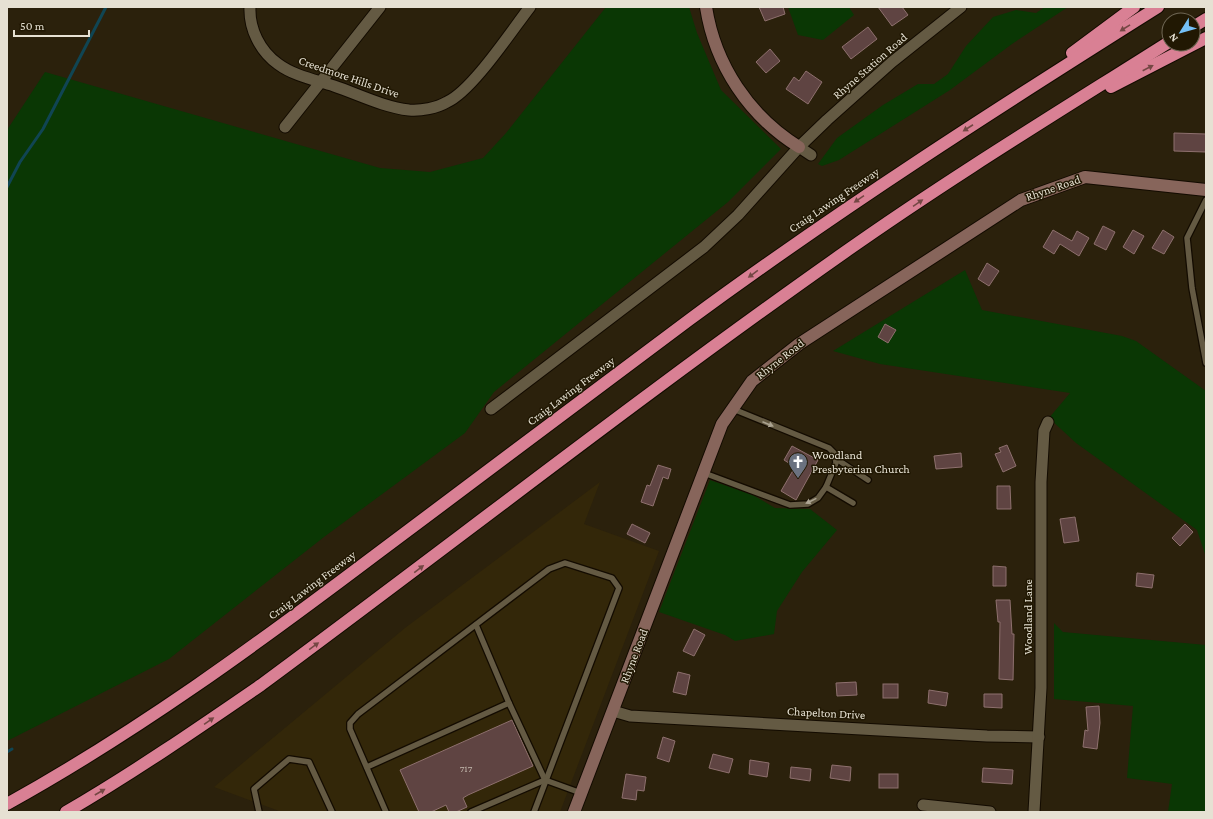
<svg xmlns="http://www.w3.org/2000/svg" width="1213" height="819" viewBox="0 0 1213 819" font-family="'Crimson Pro',serif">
<rect width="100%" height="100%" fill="#2b210c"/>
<path fill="#332709" d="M600,482L584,524L659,551L560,812H282L214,787L405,628Z"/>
<g fill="#0a3704">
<path d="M606,7H689L697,33L721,90L781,149L728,202L494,392L465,433L324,537L169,659L7,741V130L45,72L380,168L430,172L483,158L506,133Z"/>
<path d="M788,7H849L854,15L823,40L798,35Z"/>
<path d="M1045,7H1068L1012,44L950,90L839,160L822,166L818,164L837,138L883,105L918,84H934L948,74L966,46L993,17L1016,10L1036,13Z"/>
<path d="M965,270L982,310L1122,336L1136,341L1206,391V557L1197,530L1076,443L1049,418L1070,393L880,364L833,351Z"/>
<path d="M710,480L753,495L775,508L810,509L837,530L802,572L777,611L774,634L735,641L725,635L659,612Z"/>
<path d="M1054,623L1063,632L1206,645V812H1168L1172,784L1127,778L1133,706L1054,699Z"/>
</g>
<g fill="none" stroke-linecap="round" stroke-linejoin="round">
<g stroke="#104553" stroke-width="3">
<path d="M7,187L20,162L43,129L106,7"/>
<path d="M7,752L12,749"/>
</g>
</g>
<g fill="#5f4442" stroke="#8e706e">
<path d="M759,7H783L785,14L765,21Z"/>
<path d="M878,7H902L908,15L892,26Z"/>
<path d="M868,27L877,39L851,59L842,47Z"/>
<path d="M770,49L780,61L766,73L756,62Z"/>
<path d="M806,71L822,82L808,104L786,89L794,77L799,81Z"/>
<path d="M1174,133L1206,134V152L1174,151Z"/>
<path d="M1103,226L1115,232L1106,250L1094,244Z"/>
<path d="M1053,230L1072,241L1077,231L1089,238L1079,256L1060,244L1054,254L1043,247Z"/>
<path d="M1133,230L1144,236L1134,254L1123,247Z"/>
<path d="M1163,230L1174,237L1164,254L1152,248Z"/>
<path d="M987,263L999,271L989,286L978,279Z"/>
<path d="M885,324L896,330L888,343L878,337Z"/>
<path d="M1007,445L1016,466L1003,472L995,454L1001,452L999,448Z"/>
<path d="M792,446L818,460L796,500L781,491L795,467L784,460Z"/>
<path d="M961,453L962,467L936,469L934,456Z"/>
<path d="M658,465L671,469L668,479L663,477L653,506L641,502L647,485L650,486Z"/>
<path d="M997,486H1010L1011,509H997Z"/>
<path d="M1075,517L1079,541L1064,543L1060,519Z"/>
<path d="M632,524L650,533L645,543L627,534Z"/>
<path d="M1185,524L1193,532L1180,546L1172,538Z"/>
<path d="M993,566L1006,567V586H993Z"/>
<path d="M1137,573L1154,575L1152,588L1136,586Z"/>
<path d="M996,600H1010L1012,634H1014L1013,680L999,679L1000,622H998Z"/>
<path d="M694,629L705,635L694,656L683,651Z"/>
<path d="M678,672L690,675L686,695L673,692Z"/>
<path d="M856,682L857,695L837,696L836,683Z"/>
<rect x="883" y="684" width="15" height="14"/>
<path d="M929,690L948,693L946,706L928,703Z"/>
<path d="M984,694H1002V708L984,707Z"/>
<path d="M1099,706L1100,723L1097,749L1083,747L1085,730L1088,731L1086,707Z"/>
<path d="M512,720L533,766L468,795L463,798L467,807L456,812H449L446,805L431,812H419L400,770Z"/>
<path d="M663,737L675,741L669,762L657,758Z"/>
<path d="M713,754L733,759L729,773L709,768Z"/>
<path d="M750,760L769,763L767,777L749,774Z"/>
<path d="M832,765L851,767L850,781L830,778Z"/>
<path d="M791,767L811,769L810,781L790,778Z"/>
<path d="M983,768L1013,770L1012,784L982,782Z"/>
<path d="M626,774L646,777L644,791L637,790L636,800L622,798Z"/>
<rect x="879" y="774" width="19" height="14"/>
</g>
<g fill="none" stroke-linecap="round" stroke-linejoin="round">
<defs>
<g id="lane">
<path d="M1206,200L1187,238L1192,288L1206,363"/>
<path d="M835,458L868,480"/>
<path d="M704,473L790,505L808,504L818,498L826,487L836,463L835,454L829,448L733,409"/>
<path d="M826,487L853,503"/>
<path d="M476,625L509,703"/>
<path d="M367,767L509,703L545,780"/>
<path d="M259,812L254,789L289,759L309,762L332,812"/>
<path d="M386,812L350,729V723L358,714L549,569L565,563L612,578L619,588L534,812"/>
<path d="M471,812L545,780L581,793"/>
</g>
<g id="street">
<path d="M250,7C249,29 260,51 278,64C294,76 316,80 334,86C358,94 383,107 409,110C421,111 437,108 447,102C472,91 512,30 530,7"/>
<path d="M285,127L380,7"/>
<path d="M799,147L811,155"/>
<path d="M491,409L704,247L738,215L799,147L827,120L892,62L961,7"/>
<path d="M613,711L630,716L987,736L1039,737"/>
<path d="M923,805L990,812"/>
<path d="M1034,812L1041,688V482L1044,431L1048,422"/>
</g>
<g id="secondary">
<path d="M706,7C715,65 749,116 799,147"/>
<path d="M574,812L722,424L752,381L799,344L1021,200L1085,177L1206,190"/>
</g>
<g id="highway">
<path d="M1193,27L1206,19"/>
<path d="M1072,53L1134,7"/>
<path d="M1111,87L1206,38"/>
<path d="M7,804C137,732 256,645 374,556C479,477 584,398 689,320C841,208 999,107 1158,7"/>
<path d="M66,812C133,773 197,729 261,685C456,541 647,391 845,252C950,178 1060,111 1169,42"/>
</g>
</defs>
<use href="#lane" stroke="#130b00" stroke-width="8"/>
<use href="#street" stroke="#130b00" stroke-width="13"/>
<use href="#secondary" stroke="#130b00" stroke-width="14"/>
<use href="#highway" stroke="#130b00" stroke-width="14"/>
<use href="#lane" stroke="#645a43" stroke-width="5.5"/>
<use href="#street" stroke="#645a43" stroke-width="11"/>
<use href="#secondary" stroke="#87655b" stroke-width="12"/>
<use href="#highway" stroke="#d98094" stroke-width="12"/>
</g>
<defs><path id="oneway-solid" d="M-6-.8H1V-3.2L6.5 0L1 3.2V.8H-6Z"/></defs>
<g fill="#744744">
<use href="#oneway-solid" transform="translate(1125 28) rotate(148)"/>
<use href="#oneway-solid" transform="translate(1148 68) rotate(-27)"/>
<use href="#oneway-solid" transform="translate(968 128) rotate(147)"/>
<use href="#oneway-solid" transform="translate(859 199) rotate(146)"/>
<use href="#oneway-solid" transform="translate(918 203) rotate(-34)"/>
<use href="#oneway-solid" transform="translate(753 274) rotate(144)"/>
<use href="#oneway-solid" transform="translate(419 569) rotate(-37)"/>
<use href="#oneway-solid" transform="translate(314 646) rotate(-36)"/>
<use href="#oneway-solid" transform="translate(209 721) rotate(-35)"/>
<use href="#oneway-solid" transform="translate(100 792) rotate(-30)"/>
</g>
<g fill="#aca492">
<use href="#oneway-solid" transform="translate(768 424) rotate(23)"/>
<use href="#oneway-solid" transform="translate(811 501) rotate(154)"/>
</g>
<defs>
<symbol id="church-pin" viewBox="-11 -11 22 30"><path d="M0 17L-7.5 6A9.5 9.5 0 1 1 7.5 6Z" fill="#6b7280" stroke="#211803"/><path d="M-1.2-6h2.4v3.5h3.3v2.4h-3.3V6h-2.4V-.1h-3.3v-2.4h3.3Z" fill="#fff"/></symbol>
</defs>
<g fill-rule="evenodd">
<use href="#church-pin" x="787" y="451" width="22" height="30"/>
</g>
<g text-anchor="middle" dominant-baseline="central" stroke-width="3" stroke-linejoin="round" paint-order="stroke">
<g font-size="10" fill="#c4baaf">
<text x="466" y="768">717</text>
</g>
<g font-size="12" fill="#e6e1d3" stroke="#211803">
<text transform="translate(870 66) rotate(-41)">Rhyne Station Road</text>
<text transform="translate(349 77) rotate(19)">Creedmore Hills Drive</text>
<text transform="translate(1053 188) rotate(-19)">Rhyne Road</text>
<text transform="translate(834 200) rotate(-34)">Craig Lawing Freeway</text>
<text transform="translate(780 359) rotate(-38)">Rhyne Road</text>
<text transform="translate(571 391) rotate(-37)">Craig Lawing Freeway</text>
<text transform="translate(312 585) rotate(-37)">Craig Lawing Freeway</text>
<text transform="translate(1028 617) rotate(-90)">Woodland Lane</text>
<text transform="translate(634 656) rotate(-69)">Rhyne Road</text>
<text transform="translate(826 713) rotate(3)">Chapelton Drive</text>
</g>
<g font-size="12" fill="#e6e1d3" stroke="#211803" text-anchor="start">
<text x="812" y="455">Woodland<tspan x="812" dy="14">Presbyterian Church</tspan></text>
</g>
</g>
<rect width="1213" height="819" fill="none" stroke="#e6e1d3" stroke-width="16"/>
<g transform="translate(1181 32) rotate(233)"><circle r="19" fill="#211803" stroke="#706856"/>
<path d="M0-3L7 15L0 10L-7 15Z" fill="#74c0f6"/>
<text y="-6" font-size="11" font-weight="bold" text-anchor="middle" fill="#e6e1d3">N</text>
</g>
<path d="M14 30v6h75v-6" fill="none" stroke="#e6e1d3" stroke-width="2"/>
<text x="20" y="30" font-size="12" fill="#e6e1d3" stroke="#211803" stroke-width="3" paint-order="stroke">50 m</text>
</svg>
